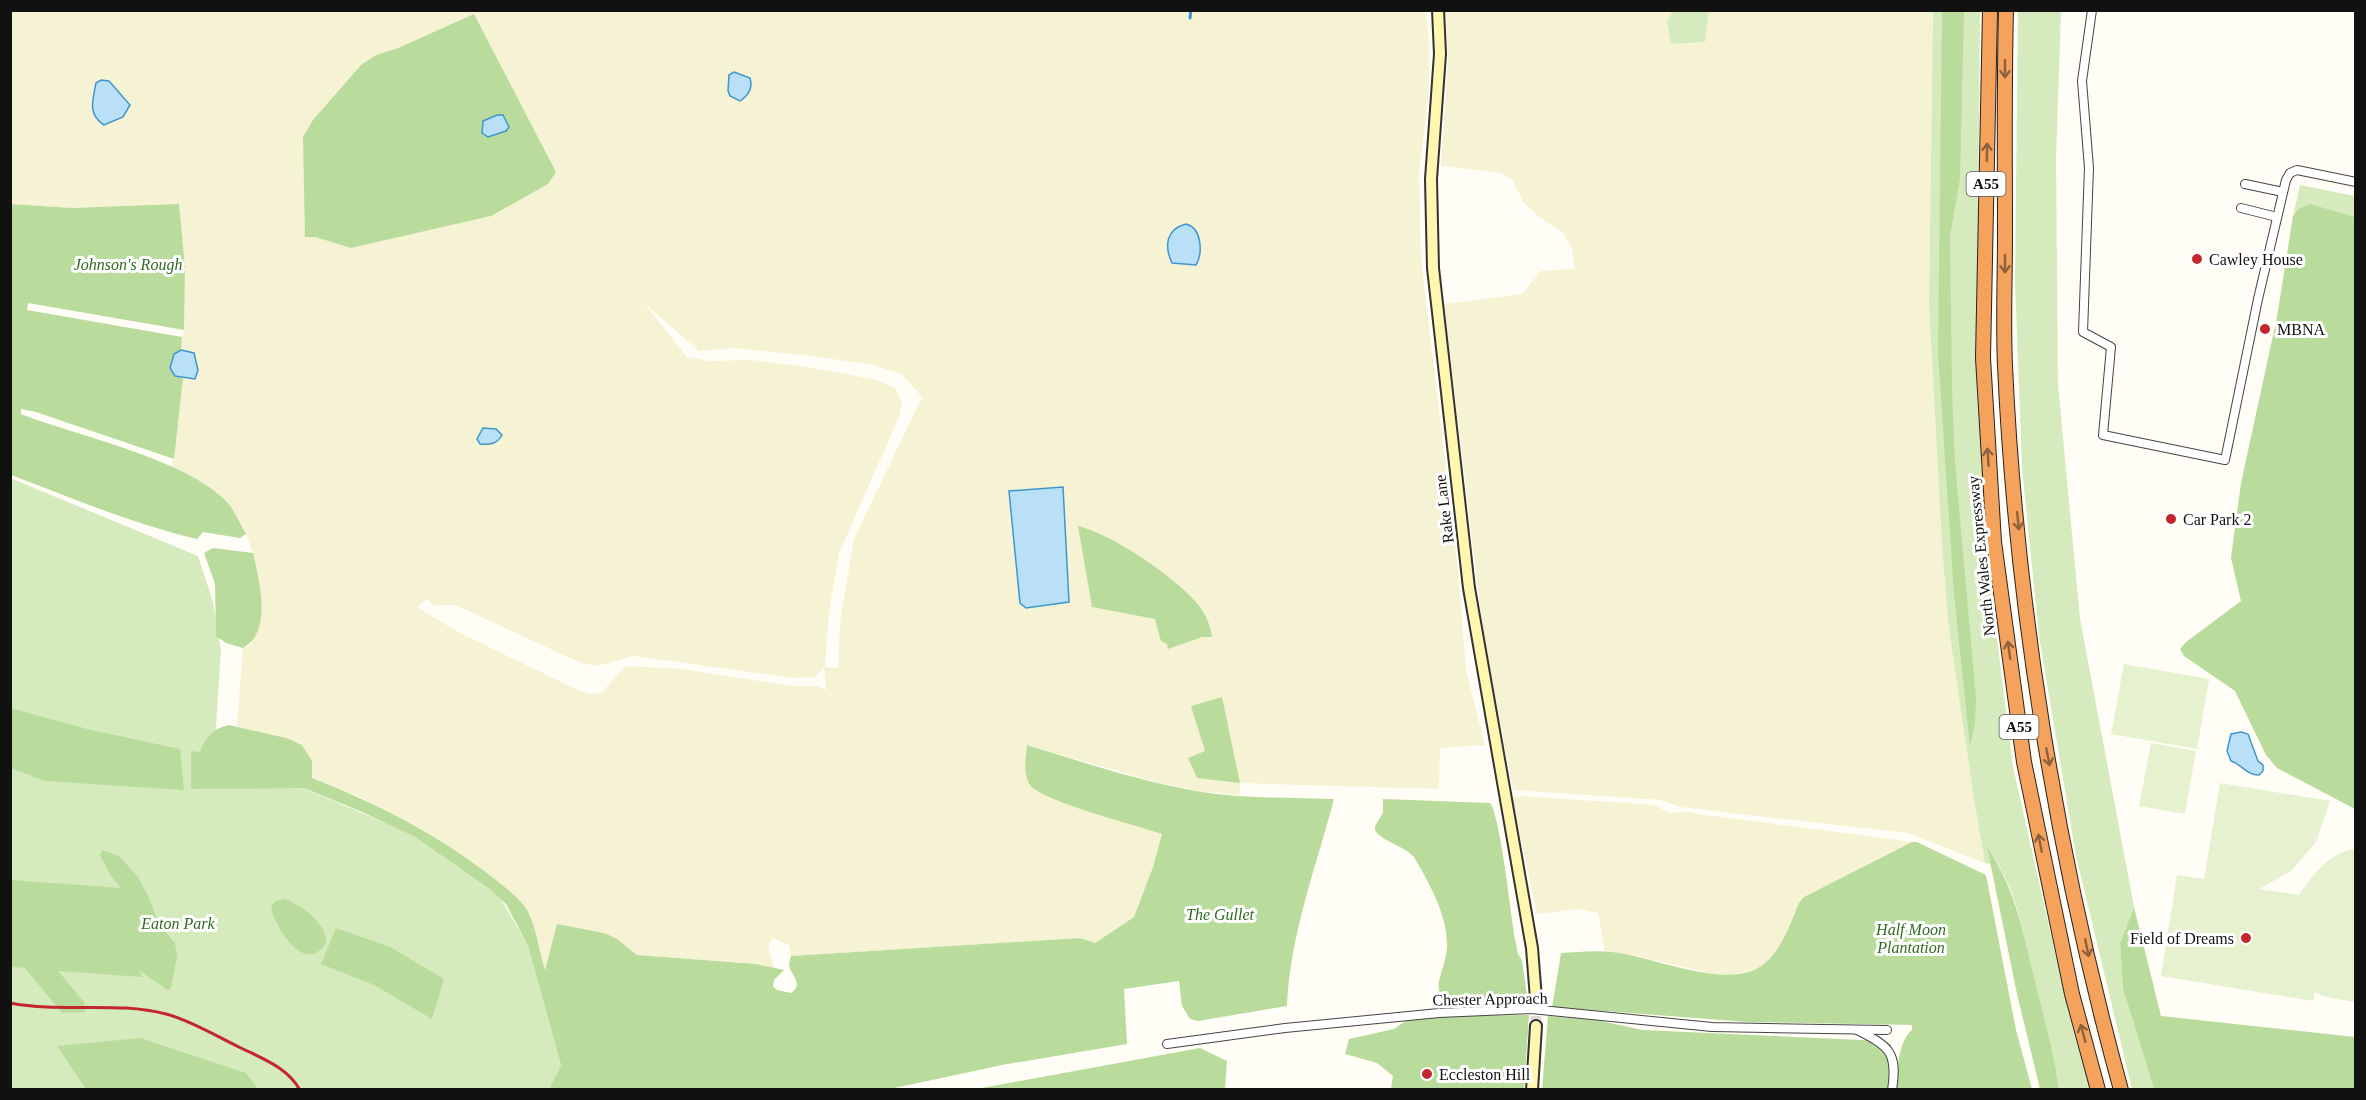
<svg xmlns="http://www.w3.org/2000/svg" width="2366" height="1100" viewBox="0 0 2366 1100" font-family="Georgia,serif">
<rect width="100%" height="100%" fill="#fffdf5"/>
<g fill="#f6f3d4" fill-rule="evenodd">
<path d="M10,11H1426L1429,40V90L1419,174L1421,259L1458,569L1466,670L1485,745L1440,748L1439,789L1241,783L1239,795L1197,791L1156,782L1027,745L1025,763L1036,791L1063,802L1162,833L1153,867L1134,917L1095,943L1080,938L791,956L789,945L773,938L768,946L774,968L756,964L637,955L604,933L557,924L545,971L507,890L473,862L427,833L362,798L312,778V761L237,726L243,648L252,644L253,553L246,534L227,503L200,481L172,468L183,378H195L194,353L181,350V345L184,330L185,267L179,205L73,208L11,204ZM474,14L556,172L490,216L351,248L315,237L305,167L303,137L376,55L398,48ZM644,303L699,351L733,348L812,356L873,365L902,374L922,397L854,539L840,622L838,668L825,667L829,611L839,553L899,417L902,402L895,388L878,380L808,367L752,360L709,361L687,357ZM427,599L434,605H455L581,663L597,666L634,656L794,678L814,677L824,668L826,690L816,686H792L683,669L626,666L602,692L592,694L578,690L458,632L417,607Z"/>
<path d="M1445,11H1673L1667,23L1671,44L1705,42L1709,11H1933L1929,304L1942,546L1975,805L1985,863L1908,833L1680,807L1661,800L1513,790L1484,640L1444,304L1522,294L1541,271L1575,269L1572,249L1564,234L1538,216L1524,203L1513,181L1501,173L1441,166L1448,60Z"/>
<path d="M1522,796L1655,805L1669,813L1684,812L1912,842L1804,897L1779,947L1765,963L1757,969L1730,975L1710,973L1636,956L1605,951L1598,913L1579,909L1537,914L1512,797Z"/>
</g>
<g fill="#d5ebbd">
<path d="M1673,11H1709L1705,42L1671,44L1667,22Z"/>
<path d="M1933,11H1980L1977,343L1987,560L2013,767L2070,1019L2090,1089H2059C2054,1053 2044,1018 2035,982C2024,937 2017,886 1988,849L1991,864L1985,863L1975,805L1949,629L1942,546L1929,304Z"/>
<path d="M2018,11H2061L2056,159L2058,384L2080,619L2134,907L2120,943L2123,989L2154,1089H2132L2076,856L2039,636L2022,468L2015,282Z"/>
<path d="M2300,185L2355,196V217L2311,204L2293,216Z"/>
<path d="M10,478L198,556L213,602L221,650L214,759L303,788L397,828L415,837L500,897L528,946L561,1065L549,1089H11Z"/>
</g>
<g fill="#b9dc9c">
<path d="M1942,11H1964L1960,179L1950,236L1952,388L1955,462L1976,699L1975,724L1970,746L1954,594L1938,353Z"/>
<path d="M474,14L556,172L548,184L491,216L351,248L315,237H305L303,137L313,120L361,65L376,55L398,48Z"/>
<path d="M10,204L73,208L179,204L185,267L184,330L28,303L27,310L182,337L181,350L174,354L175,376L183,378L174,459L36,412L21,409V414C77,436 187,459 227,502C235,511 240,524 246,534L240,538L203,532L197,539C133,524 72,498 11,475Z"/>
<path d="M2311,204L2355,217V809L2277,768L2266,755L2235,691L2184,656L2180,649L2186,642L2241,601L2231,558L2241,483L2277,317L2293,216L2300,208Z"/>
<path d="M1078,526C1112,534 1179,579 1200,607C1206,615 1211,627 1212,637H1202L1168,649L1167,644L1161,641L1155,619L1092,607Z"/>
<path d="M213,548L253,553C259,580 273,632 243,648L226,643L216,636L215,584L204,553Z"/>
<path d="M1222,697L1240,783L1197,778L1188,758L1205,751L1191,706Z"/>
<path d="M10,708L91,730L180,749L184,790L45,781L13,769L10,768Z"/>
<path d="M229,725L286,738L302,745L312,761V778C378,804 441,836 496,880C507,889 522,900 528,912C537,929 539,952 545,970L557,924L604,933L617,939L637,955L756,964L784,970L774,980L773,986L777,990L791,993C804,983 792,977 789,966C789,964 790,959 791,956L1080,938L1095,943L1134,917L1153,867L1162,834C1138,826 1043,801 1031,786C1022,775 1026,757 1027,745C1082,762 1139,781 1196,791C1241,799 1288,797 1334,799C1316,868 1290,934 1287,1006L1198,1021L1190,1019L1182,1006L1179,981L1124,989L1127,1044L1002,1065L890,1089H549L561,1065L528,946L506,904L492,891L415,837L362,812L304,788L191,789V751L200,752C205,738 213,728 229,725Z"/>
<path d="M1383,799L1490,803C1500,814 1511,916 1515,939L1518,954L1522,960L1528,1003L1440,1005C1440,996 1437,985 1440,977C1443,966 1447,956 1447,945C1447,914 1429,883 1414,857C1403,845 1385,843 1375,831V826L1383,813Z"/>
<path d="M1912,842H1917L1986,875L2016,1030L2032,1089H1896C1898,1071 1897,1043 1912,1030V1025L1747,1022L1552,1007L1561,953C1578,952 1595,950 1612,952C1653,956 1731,993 1765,963C1783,947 1790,924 1799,903L1804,897Z"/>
<path d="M1987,847C2015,887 2024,935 2035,981C2044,1017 2054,1053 2059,1089H2040L2017,994Z"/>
<path d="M102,850L119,856L138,877L148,896L159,924L175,943L177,957L171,988L168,990L140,971L142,977L58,971L84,1002L85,1012L62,1013L25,968L11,967V880L121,888L111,876L100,855Z"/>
<path d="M284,899C301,904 327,924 326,943C305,976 277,929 271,909L274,902Z"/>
<path d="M2134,907L2161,1016L2355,1037V1089H2154L2123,989L2120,943Z"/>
<path d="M336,928L390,947L444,979L432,1019L374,985L321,964Z"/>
<path d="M1529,1015L1524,1089H1391L1393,1076L1377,1063L1345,1054L1349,1039L1394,1029L1407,1020L1436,1016Z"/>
<path d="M1548,1016L1596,1020L1643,1030L1885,1041L1891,1045L1890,1089L1542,1090Z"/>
<path d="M140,1038L246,1073L258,1089H86L57,1046Z"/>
<path d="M1200,1048L1227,1061L1225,1089H976Z"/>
</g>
<g fill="#e6f2cf">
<path d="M2124,664L2209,679L2197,749L2111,734Z"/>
<path d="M2151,743L2196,751L2185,814L2139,806Z"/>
<path d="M2220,783L2330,801L2316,842L2291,871L2259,889L2299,895C2314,874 2328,853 2355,849V1002L2325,997L2315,992L2313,1001L2161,976L2177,875L2204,879Z"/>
</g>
<g fill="#b9e0f7" stroke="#3f96cf" stroke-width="1.5">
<path d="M734,72L750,78C753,88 749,95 740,101L730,96L728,91L729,75Z"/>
<path d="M101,80L109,81L130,105L123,117L104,125C87,114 93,100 96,83Z"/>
<path d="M497,115H503L509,127L506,131L488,137L482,133L483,121Z"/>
<path d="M1186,224C1202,228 1203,253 1196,265L1172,263C1164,246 1166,229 1186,224Z"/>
<path d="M181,350L194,353L198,370L195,379L175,376L170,368L174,354Z"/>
<path d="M483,428L496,429L502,435C497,444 490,445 480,444L477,439Z"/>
<path d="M1063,487L1069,602L1026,608L1020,603L1009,491Z"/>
<path d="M2241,732L2248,734L2258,761L2263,765V771L2259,775C2246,775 2243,765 2231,761L2227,751L2231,734Z"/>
</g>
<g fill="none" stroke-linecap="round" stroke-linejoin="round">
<path stroke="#3f96cf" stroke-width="3" d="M1190,18L1191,10"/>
<path stroke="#dbdad3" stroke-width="10" stroke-dasharray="10 5" stroke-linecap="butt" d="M1536,1026V999"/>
<defs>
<g id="street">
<path d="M2092,10L2082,81L2089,168L2083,332L2111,347L2103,435L2225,460L2258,299L2286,180L2290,173L2297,170L2356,182"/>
<path d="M2245,184L2283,192"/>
<path d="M2241,208L2277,217"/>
<path d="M1857,1030C1889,1046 1898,1052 1892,1090"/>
<path d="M1167,1044L1285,1028L1439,1013L1531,1009L1712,1027L1887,1030"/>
</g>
<g id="secondary">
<path d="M1438,10L1440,54L1431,179L1433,268L1469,588L1532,948L1536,999"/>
<path d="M1532,1090L1536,1026"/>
</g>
<g id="highway">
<path d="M1990,10L1983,358L1994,542L2024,762L2072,994L2098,1090"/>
<path d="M2006,10C2004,85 2005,160 2005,235C2005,279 2003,323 2005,366C2016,607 2057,857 2121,1090"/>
</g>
</defs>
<use href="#street" stroke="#444" stroke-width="10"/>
<use href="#secondary" stroke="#333" stroke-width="14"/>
<use href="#highway" stroke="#222" stroke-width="16"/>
<use href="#street" stroke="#fff" stroke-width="8"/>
<use href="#secondary" stroke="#fff6b0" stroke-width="10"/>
<use href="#highway" stroke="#f5a25d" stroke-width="14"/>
<path stroke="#c4262e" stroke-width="3" d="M10,1003C62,1013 117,1001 166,1014C190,1020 218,1037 241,1048C263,1059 287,1067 300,1090"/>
</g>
<defs><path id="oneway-shaft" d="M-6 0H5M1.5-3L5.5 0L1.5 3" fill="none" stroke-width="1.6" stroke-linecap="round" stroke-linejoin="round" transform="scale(1.5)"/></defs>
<g stroke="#8e613b">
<use href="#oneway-shaft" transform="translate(2005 69) rotate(90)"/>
<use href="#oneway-shaft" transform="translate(1987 152) rotate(-89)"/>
<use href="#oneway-shaft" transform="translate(2005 264) rotate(90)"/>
<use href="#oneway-shaft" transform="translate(1988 457) rotate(-94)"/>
<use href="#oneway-shaft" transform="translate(2018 521) rotate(84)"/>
<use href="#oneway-shaft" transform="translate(2009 650) rotate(-98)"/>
<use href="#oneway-shaft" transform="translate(2048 757) rotate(79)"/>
<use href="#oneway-shaft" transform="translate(2040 843) rotate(-101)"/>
<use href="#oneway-shaft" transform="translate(2087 948) rotate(78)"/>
<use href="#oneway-shaft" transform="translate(2083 1033) rotate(-105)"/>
</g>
<g fill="#c4262e" stroke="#fff" stroke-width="2">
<circle cx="2197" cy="259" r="6"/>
<circle cx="2265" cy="329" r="6"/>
<circle cx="2171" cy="519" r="6"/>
<circle cx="2246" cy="938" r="6"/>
<circle cx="1427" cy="1074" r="6"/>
</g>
<g text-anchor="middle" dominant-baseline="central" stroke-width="6" stroke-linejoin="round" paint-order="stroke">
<g fill="#fff" stroke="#585858" stroke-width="1.5">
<rect x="1966.5" y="172" width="39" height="24" rx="4.5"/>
<rect x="1999.5" y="715" width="39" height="24" rx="4.5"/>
</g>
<g font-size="15" font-weight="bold" fill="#111">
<text x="1986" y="184">A55</text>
<text x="2019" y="727">A55</text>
</g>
<g font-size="16" fill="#111" stroke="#fff" text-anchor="start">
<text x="2209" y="259">Cawley House</text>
<text x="2277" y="329">MBNA</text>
<text x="2183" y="519">Car Park 2</text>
<text x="2234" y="938" text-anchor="end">Field of Dreams</text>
<text x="1439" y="1074">Eccleston Hill</text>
</g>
<g font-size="16" font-style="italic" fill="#2f6b1f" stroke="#fff">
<text x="128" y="264">Johnson's Rough</text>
<text x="1220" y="914">The Gullet</text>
<text x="178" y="923">Eaton Park</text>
<text x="1911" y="929">Half Moon<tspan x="1911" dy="18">Plantation</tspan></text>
</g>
<g font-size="16" fill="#111" stroke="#fff">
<text transform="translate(1444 509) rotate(-97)">Rake Lane</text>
<text transform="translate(1981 556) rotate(-96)">North Wales Expressway</text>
<text transform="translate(1490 999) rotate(-1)">Chester Approach</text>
</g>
</g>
<rect width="2366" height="1100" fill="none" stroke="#111111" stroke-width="24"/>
</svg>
